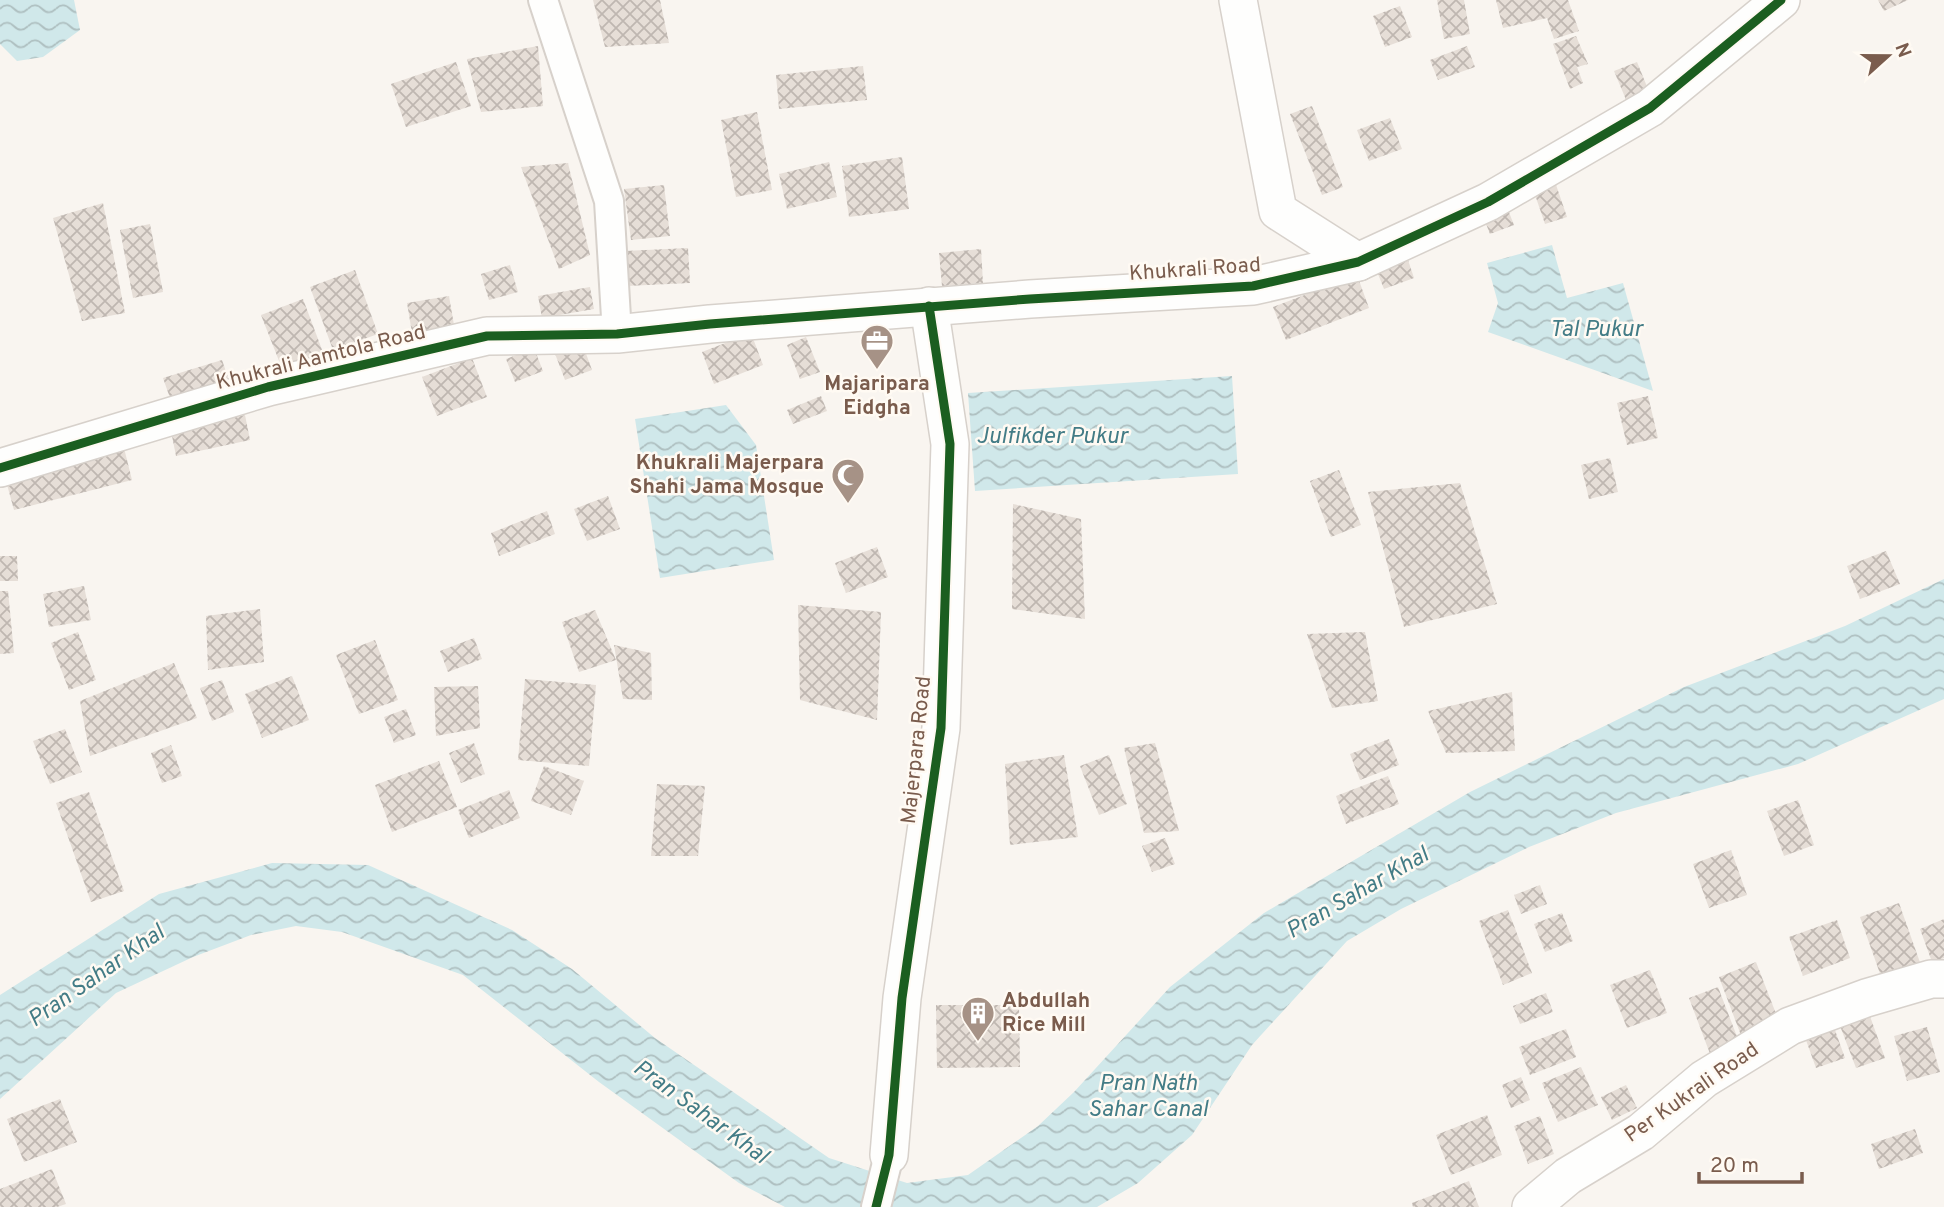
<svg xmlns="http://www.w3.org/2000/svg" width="1944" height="1207" viewBox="0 0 1944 1207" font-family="Overpass,sans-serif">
<defs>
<pattern id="water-waves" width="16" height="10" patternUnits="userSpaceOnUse" patternTransform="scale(1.75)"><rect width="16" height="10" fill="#d0e8ea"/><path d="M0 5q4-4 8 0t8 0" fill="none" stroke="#aebfc0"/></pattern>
<pattern id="building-cross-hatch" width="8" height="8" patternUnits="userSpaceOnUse" patternTransform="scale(1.75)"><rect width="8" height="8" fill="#e6ded7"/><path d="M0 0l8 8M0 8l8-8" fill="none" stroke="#bfb7b1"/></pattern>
</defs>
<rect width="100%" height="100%" fill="#f9f5f0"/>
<g fill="url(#water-waves)">
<path d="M0,0H74L80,30L43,57L17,61L0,44Z"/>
<path d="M1552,245L1567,298L1623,283L1653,391L1488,332L1498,303L1487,263Z"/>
<path d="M1232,376L1238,474L975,491L968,393Z"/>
<path d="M726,405L756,445L774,560L660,578L635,419Z"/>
<path d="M1944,579V699L1798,764L1616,813L1529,847L1401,909L1347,941L1252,1045L1192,1135L1138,1183L1097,1207H785L739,1183L599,1082L463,975L342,932L296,926L251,935L193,957L116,993L0,1099V995L159,894L272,863L368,865L512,930L572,969L655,1038L829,1158L907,1183L968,1175L1038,1126L1074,1092L1170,987L1264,913L1470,792L1684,687L1845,626Z"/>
</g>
<g fill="url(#building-cross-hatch)">
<path d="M593,0H660L669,43L605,47Z"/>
<path d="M1437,0H1464L1470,34L1444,39Z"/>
<path d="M1496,0H1568L1579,31L1554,39L1547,18L1503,28Z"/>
<path d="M1878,0H1908L1884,11Z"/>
<path d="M1400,6L1412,37L1385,47L1373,16Z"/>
<path d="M1576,36L1588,64L1577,67L1583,83L1570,89L1553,44Z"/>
<path d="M538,46L543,106L481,112L467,59Z"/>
<path d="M1467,46L1475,67L1438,80L1430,60Z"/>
<path d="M456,62L471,106L406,127L391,84Z"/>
<path d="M1637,62L1650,94L1627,102L1614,71Z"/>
<path d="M863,66L867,100L779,109L776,75Z"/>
<path d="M1312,106L1343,187L1322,195L1290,114Z"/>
<path d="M757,112L772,190L736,197L721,120Z"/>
<path d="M1390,118L1402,149L1369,161L1357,130Z"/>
<path d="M902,157L909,209L849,217L842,166Z"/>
<path d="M829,162L837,197L787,209L779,174Z"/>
<path d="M568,163L590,255L559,269L521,167Z"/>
<path d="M1554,179L1567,217L1545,224L1532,186Z"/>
<path d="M664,185L670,236L631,240L624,189Z"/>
<path d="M1505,202L1514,225L1490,234L1481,211Z"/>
<path d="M103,203L125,313L82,321L53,218Z"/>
<path d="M150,224L163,292L133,298L120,230Z"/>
<path d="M688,248L690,283L627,286L625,251Z"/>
<path d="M981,249L983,283L942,286L939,253Z"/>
<path d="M1407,257L1414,278L1384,289L1376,269Z"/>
<path d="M510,265L518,292L489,300L481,274Z"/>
<path d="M355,270L378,334L333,350L310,287Z"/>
<path d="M1357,275L1369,308L1286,340L1273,307Z"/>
<path d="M590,287L594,309L542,318L538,296Z"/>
<path d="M449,296L454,325L412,333L407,303Z"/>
<path d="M303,299L324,355L283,371L261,315Z"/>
<path d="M751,333L763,365L714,384L702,352Z"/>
<path d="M806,337L820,372L800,379L787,345Z"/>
<path d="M581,340L592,370L565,380L554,351Z"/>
<path d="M534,348L543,371L515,382L506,359Z"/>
<path d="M472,358L487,397L437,416L422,377Z"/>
<path d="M222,360L229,380L170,398L163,378Z"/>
<path d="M821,396L827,411L793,424L787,410Z"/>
<path d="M1648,396L1658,438L1627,445L1617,403Z"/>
<path d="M245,415L250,440L176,456L171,431Z"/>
<path d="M122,440L132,480L14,510L3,470Z"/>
<path d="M1610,458L1618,492L1589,499L1581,465Z"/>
<path d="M1339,470L1361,525L1331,537L1310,481Z"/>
<path d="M1460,483L1497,604L1404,627L1368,492Z"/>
<path d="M608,496L620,529L587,541L574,509Z"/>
<path d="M1013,504L1081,519L1085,619L1012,609Z"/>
<path d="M547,511L555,534L499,556L491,533Z"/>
<path d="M877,547L888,577L846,593L835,563Z"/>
<path d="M1886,551L1900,584L1860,599L1847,566Z"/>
<path d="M0,556H17L18,581H0Z"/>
<path d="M84,586L91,620L49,627L43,594Z"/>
<path d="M0,591H8L14,653L0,654Z"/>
<path d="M798,605L881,612L877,720L800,700Z"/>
<path d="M260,609L264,662L208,670L206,616Z"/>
<path d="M595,610L616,660L579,672L562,622Z"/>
<path d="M78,632L96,680L69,690L51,643Z"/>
<path d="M1365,632L1378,701L1332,708L1307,634Z"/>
<path d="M474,638L482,659L448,672L440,651Z"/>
<path d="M375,640L398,700L359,714L336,655Z"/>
<path d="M614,645L651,653L652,700L623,699Z"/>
<path d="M174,663L197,718L90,756L80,701Z"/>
<path d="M292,676L309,720L262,738L245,694Z"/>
<path d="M525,679L596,685L589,766L518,760Z"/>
<path d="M222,680L234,712L212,721L200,688Z"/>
<path d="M478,686L480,728L436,736L434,687Z"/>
<path d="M1512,692L1515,751L1446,753L1428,711Z"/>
<path d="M406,709L416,735L394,743L384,717Z"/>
<path d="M65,729L82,772L50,784L33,741Z"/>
<path d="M1389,739L1399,765L1360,780L1350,754Z"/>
<path d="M474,743L485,774L461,783L449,753Z"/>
<path d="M1155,743L1179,831L1144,833L1124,748Z"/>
<path d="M171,745L182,776L162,783L151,753Z"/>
<path d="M1064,755L1078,837L1010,845L1005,764Z"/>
<path d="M1109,755L1127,804L1099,815L1080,766Z"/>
<path d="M439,761L457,807L392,832L375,785Z"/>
<path d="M544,766L584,781L571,815L531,801Z"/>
<path d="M1388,776L1399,804L1346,824L1336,796Z"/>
<path d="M657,784L705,786L698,856H651Z"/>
<path d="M509,790L520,818L469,838L458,810Z"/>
<path d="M89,792L124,891L91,902L56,803Z"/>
<path d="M1798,800L1814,845L1784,856L1767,811Z"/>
<path d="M1165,838L1175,864L1152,872L1142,846Z"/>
<path d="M1731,850L1747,895L1709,908L1693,864Z"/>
<path d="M1540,885L1547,904L1521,914L1514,895Z"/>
<path d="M1899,903L1923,971L1884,985L1860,917Z"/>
<path d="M1508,910L1532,973L1503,985L1479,921Z"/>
<path d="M1562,913L1573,941L1545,952L1534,924Z"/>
<path d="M1944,919V958L1932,962L1920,929Z"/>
<path d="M1837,920L1850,958L1803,976L1789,937Z"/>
<path d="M1756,962L1780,1024L1742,1038L1719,977Z"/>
<path d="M1650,970L1667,1013L1627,1028L1610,985Z"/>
<path d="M1718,987L1741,1047L1712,1059L1689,998Z"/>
<path d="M1546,993L1553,1012L1520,1024L1513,1006Z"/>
<path d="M936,1005H1019L1020,1067L937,1068Z"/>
<path d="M1867,1008L1885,1058L1856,1068L1837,1018Z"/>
<path d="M1831,1019L1845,1058L1816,1068L1802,1029Z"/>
<path d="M1927,1027L1940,1072L1907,1081L1894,1036Z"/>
<path d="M1566,1029L1576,1057L1530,1075L1519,1047Z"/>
<path d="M1581,1067L1598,1105L1558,1122L1542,1083Z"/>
<path d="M1521,1077L1530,1100L1511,1108L1502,1085Z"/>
<path d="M1626,1085L1637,1108L1612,1120L1601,1097Z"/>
<path d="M60,1099L77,1142L24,1162L7,1119Z"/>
<path d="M1487,1115L1502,1155L1451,1175L1436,1135Z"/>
<path d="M1540,1116L1554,1154L1528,1164L1514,1126Z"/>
<path d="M1915,1129L1923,1153L1879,1169L1871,1144Z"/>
<path d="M52,1169L66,1204L57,1207H0V1189Z"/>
<path d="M1469,1181L1479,1207H1413L1412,1203Z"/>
</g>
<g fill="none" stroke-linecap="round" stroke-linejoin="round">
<defs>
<g id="minor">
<path d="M543,0L609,201L617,334"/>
<path d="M876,1207L889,1155"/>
</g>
<g id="tertiary">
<path d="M1238,0L1278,211L1358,262"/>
<path d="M0,468L268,387L487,336L617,334L710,324L1030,299L1253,286L1358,262L1488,202L1650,108L1781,0"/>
<path d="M889,1155L902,998L941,728L950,444L929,306"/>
<path d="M1531,1207L1568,1176L1641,1132L1704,1079L1790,1026L1866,998L1931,979H1944"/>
</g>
</defs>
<use href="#minor" stroke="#d7d1cb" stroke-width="32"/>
<use href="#tertiary" stroke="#d7d1cb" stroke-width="40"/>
<use href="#minor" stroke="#fefefd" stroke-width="28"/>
<use href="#tertiary" stroke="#fefefd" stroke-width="37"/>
<defs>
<g id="cycleway">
<path d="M0,468L268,387L487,336L617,334L710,324L1030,299L1253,286L1358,262L1488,202L1650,108L1781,0"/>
<path d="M876,1207L889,1155L902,998L941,728L950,444L929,306"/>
</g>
</defs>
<use href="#cycleway" stroke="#fffaf3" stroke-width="13"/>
<use href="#cycleway" stroke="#1b5e20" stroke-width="9"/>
</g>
<defs>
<symbol id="office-pin" viewBox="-11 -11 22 30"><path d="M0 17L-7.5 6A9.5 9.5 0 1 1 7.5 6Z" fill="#a69286" stroke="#fffaf3"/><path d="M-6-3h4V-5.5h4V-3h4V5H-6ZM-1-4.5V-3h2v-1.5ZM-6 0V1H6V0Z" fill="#fff"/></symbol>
<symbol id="mosque-pin" viewBox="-11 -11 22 30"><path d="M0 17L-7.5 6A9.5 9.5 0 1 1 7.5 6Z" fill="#a69286" stroke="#fffaf3"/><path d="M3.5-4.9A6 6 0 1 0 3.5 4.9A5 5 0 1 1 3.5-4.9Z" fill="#fff"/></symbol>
<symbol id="building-pin" viewBox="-11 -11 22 30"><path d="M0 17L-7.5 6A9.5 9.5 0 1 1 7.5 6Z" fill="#a69286" stroke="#fffaf3"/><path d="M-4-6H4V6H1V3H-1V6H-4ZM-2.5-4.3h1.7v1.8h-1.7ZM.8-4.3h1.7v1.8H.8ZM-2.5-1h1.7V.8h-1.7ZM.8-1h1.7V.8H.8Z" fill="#fff"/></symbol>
</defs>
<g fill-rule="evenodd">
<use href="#office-pin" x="858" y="322" width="38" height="52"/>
<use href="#mosque-pin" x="829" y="456" width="38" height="52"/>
<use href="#building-pin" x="959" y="994" width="38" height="52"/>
</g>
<g text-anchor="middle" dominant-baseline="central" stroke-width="5" stroke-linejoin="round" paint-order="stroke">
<g font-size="21" fill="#7a5c4d" stroke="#fffaf3">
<text transform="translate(1195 270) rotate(-4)">Khukrali Road</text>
<text transform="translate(321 358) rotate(-14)">Khukrali Aamtola Road</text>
<text transform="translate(917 750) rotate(-84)">Majerpara Road</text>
<text transform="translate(1692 1093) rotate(-35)">Per Kukrali Road</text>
</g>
<g font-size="21" font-weight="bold" fill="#7a5c4d" stroke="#fffaf3">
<text x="877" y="384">Majaripara<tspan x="877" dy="24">Eidgha</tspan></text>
<text x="824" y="463" text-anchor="end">Khukrali Majerpara<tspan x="824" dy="24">Shahi Jama Mosque</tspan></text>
<text x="1002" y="1001" text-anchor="start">Abdullah<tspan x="1002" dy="24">Rice Mill</tspan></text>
</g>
<g font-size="23" font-style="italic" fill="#437c86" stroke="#fffaf3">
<text x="1596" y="330">Tal Pukur</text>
<text x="1052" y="437">Julfikder Pukur</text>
<text transform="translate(1358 894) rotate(-30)">Pran Sahar Khal</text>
<text transform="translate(97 977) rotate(-35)">Pran Sahar Khal</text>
<text x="1148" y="1084">Pran Nath<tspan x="1148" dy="26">Sahar Canal</tspan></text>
<text transform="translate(700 1113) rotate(36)">Pran Sahar Khal</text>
</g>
</g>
<g transform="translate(1888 56) rotate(69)" stroke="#fffaf3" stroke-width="5" paint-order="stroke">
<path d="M0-5L12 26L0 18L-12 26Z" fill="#7a5c4d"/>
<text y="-10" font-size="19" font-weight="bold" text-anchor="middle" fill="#7a5c4d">N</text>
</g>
<path d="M1699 1172v10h103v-10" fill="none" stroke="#7a5c4d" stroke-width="3.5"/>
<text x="1710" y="1172" font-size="21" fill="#7a5c4d" stroke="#fffaf3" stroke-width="5" paint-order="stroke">20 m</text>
</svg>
